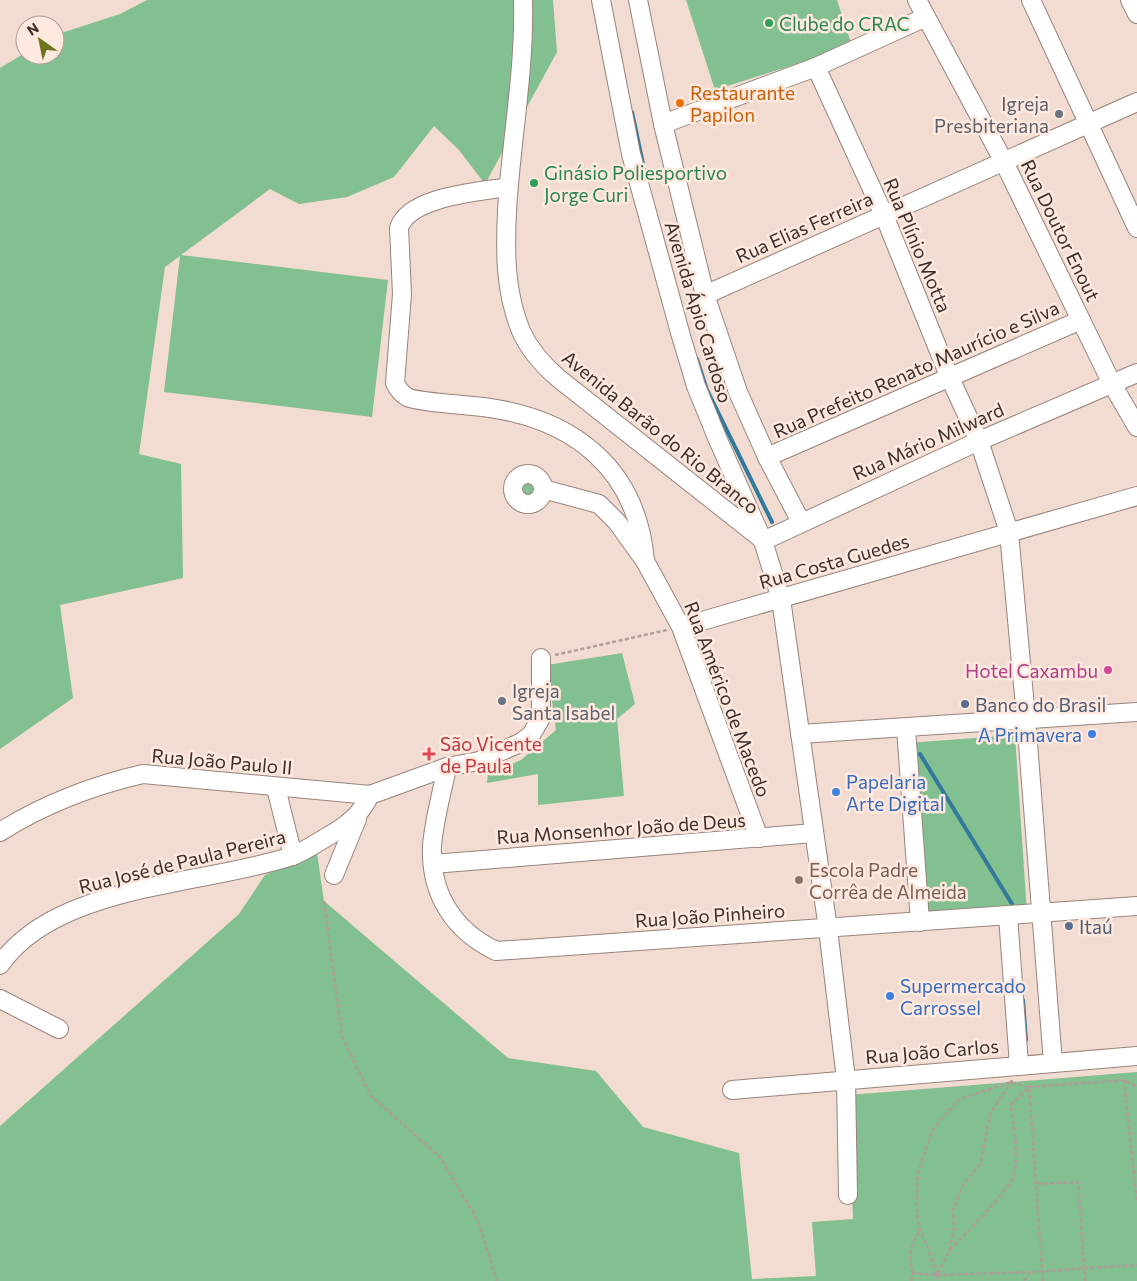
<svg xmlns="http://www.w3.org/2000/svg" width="1137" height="1281" viewBox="0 0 1137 1281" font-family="Commissioner,sans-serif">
<rect width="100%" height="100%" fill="#f2dbd1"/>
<g fill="#82bf91">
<path d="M147,0H553L557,52L485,184L459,150L434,126L394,177L347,197L299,204L270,189L181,255L388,280L372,417L164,392L180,256L165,267L139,454L181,464L183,578L60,605L73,698L0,749V68L25,53V55H55V35L120,14Z"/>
<path d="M686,0H837L852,46L715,90Z"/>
<circle cx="528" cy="489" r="11"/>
<path d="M622,653L635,704L617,719L624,796L538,805V774L487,783L488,774L521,760L556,730L547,665Z"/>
<path d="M1015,735L1027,913L919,916L907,743Z"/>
<path d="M317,853L324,901L508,1058L596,1071L643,1127L739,1153L752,1279L816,1276L812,1222L853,1219L848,1095L1137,1072V1281H0V1126L239,914L265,875Z"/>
</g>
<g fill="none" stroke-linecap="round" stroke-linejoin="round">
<g stroke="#32799c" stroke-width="4">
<path d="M632,112L643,164"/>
<path d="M697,359L707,390L772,522"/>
<path d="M920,754L1012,904"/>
<path d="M1023,1000L1026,1040"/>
</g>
<defs>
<g id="minor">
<path d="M523,0C525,70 511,141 507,211C505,252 505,292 521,331C529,349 543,365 558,378L763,540"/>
<path d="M601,0L631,154L681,336L696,386L718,440L763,541L781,599L828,929L846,1079L848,1195"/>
<path d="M638,0L663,124L705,295L738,392L767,457L801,522"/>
<path d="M917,0L1004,162L1112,384L1137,427"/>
<path d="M1031,0L1137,228"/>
<path d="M1130,0L1137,14"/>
<path d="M816,67L884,215L949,376L979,441L1009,532L1026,718L1053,1063"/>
<path d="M663,124L816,67L926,17"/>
<path d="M508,187C480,192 409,196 399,228L402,294L395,383C398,389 402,394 407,397C416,402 469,405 483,407C573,418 637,468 645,561"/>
<path d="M705,295L1137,102"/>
<path d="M767,457L1081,320"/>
<circle cx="528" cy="489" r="15"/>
<path d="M543,489L599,504L617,522L645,561L681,627L759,838"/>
<path d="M763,541L979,441L1137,373"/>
<path d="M681,627L1137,496"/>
<path d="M906,728L920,922"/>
<path d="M800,734L1137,712"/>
<path d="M447,767C442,793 434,820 432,846C430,894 454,931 496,951L1137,906"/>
<path d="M276,788L293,856"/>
<path d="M0,832C42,805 94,785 143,774L370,795L447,767L479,761L520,743L531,735L541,718V658"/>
<path d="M433,864L814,833"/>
<path d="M334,875L357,819"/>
<path d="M1008,916L1019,1065"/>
<path d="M0,965C55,884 206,885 292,856C303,852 315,844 325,838C345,827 360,816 370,795"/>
<path d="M0,999L59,1029"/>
<path d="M732,1090L1137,1056"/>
</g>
</defs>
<use href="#minor" stroke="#98847b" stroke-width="20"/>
<g stroke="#b09e96" stroke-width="2.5" stroke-dasharray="4 2.5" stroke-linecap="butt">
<path d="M555,655L667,630"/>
<path d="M324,901L342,1037L371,1096L440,1157L478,1221L497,1281"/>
<path d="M1012,1080L1011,1082L991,1112L980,1164L963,1185L953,1210L954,1229L949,1251L937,1275L926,1243L920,1231L916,1207L918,1172L933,1129L958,1100L1011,1082L1029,1087L1043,1281"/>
<path d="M1124,1080L1137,1203"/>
<path d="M1037,1184L1078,1182L1085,1281"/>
<path d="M950,1250C963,1236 1011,1189 1014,1174C1019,1151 1013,1128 1011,1105L1029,1087L1124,1080L1137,1087"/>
<path d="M913,1273C908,1256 909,1246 920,1231"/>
<path d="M937,1275L938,1281"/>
<path d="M911,1281L913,1273L937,1275L1030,1272"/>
<path d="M1024,1281L1030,1272L1137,1265"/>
</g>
<use href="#minor" stroke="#fff" stroke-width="18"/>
</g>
<g fill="#2e9e5b" stroke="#ffe8de" stroke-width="2">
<circle cx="769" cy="23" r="5"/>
<circle cx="534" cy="183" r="5"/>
</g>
<circle fill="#e8710a" stroke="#ffe8de" stroke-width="2" cx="680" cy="103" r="5"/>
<g fill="#6b7280" stroke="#ffe8de" stroke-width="2">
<circle cx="1059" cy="114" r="5"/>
<circle cx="502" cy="701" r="5"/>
</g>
<circle fill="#d1479c" stroke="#ffe8de" stroke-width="2" cx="1108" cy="670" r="5"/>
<g fill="#5c6f8a" stroke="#ffe8de" stroke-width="2">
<circle cx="965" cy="704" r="5"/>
<circle cx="1069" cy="926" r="5"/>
</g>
<g fill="#3f7fe0" stroke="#ffe8de" stroke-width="2">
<circle cx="1092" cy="734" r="5"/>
<circle cx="836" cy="792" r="5"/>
<circle cx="890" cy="996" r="5"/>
</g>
<path fill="#e0444e" stroke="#ffe8de" stroke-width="2" d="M426.5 746.5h5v5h5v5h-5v5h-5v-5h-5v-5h5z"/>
<circle fill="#8d6e63" stroke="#ffe8de" stroke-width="2" cx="799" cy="880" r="5"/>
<g text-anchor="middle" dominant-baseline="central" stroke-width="5" stroke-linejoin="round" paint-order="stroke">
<g font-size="19" fill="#27864d" stroke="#ffe8de" text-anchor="start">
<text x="779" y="23">Clube do CRAC</text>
<text x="544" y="172">Ginásio Poliesportivo<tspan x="544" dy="22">Jorge Curi</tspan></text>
</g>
<g font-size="19" fill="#c56008" stroke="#ffe8de" text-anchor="start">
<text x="690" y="92">Restaurante<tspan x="690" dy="22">Papilon</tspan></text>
</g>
<g font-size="19" fill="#5b616d" stroke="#ffe8de" text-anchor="end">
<text x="1049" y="103">Igreja<tspan x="1049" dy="22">Presbiteriana</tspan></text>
<text x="512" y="690" text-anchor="start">Igreja<tspan x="512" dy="22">Santa Isabel</tspan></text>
</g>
<g font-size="19" fill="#3a312d" stroke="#ffe8de">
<text transform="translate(804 227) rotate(-24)">Rua Elias Ferreira</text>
<text transform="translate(1061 230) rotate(64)">Rua Doutor Enout</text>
<text transform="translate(918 245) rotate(67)">Rua Plínio Motta</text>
<text transform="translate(699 312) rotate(73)">Avenida Ápio Cardoso</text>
<text transform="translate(916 369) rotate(-24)">Rua Prefeito Renato Maurício e Silva</text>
<text transform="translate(661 432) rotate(39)">Avenida Barão do Rio Branco</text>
<text transform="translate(928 441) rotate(-24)">Rua Mário Milward</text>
<text transform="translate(834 561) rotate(-16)">Rua Costa Guedes</text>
<text transform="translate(728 699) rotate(69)">Rua Américo de Macedo</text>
<text transform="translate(222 761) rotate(5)">Rua João Paulo II</text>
<text transform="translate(621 828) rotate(-4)">Rua Monsenhor João de Deus</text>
<text transform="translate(182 861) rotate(-14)">Rua José de Paula Pereira</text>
<text transform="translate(710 915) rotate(-4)">Rua João Pinheiro</text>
<text transform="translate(932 1051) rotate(-5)">Rua João Carlos</text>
</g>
<g font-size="19" fill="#b23c85" stroke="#ffe8de" text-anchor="end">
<text x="1098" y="670">Hotel Caxambu</text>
</g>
<g font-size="19" fill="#4e5e75" stroke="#ffe8de" text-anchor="start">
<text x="975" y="704">Banco do Brasil</text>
<text x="1079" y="926">Itaú</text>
</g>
<g font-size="19" fill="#366cbe" stroke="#ffe8de" text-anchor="start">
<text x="1082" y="734" text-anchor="end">A Primavera</text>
<text x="846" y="781">Papelaria<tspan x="846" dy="22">Arte Digital</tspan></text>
<text x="900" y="985">Supermercado<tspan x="900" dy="22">Carrossel</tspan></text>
</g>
<g font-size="19" fill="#be3a42" stroke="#ffe8de" text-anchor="start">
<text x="440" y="743">São Vicente<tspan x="440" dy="22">de Paula</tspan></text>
</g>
<g font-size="19" fill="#785e54" stroke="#ffe8de" text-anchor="start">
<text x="809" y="869">Escola Padre<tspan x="809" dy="22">Corrêa de Almeida</tspan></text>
</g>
</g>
<g transform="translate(40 40) rotate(327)"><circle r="24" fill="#ffe8de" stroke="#b09f97"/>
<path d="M0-4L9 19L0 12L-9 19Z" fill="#6f751d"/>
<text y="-8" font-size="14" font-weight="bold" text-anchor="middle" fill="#3a312d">N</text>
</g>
</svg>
